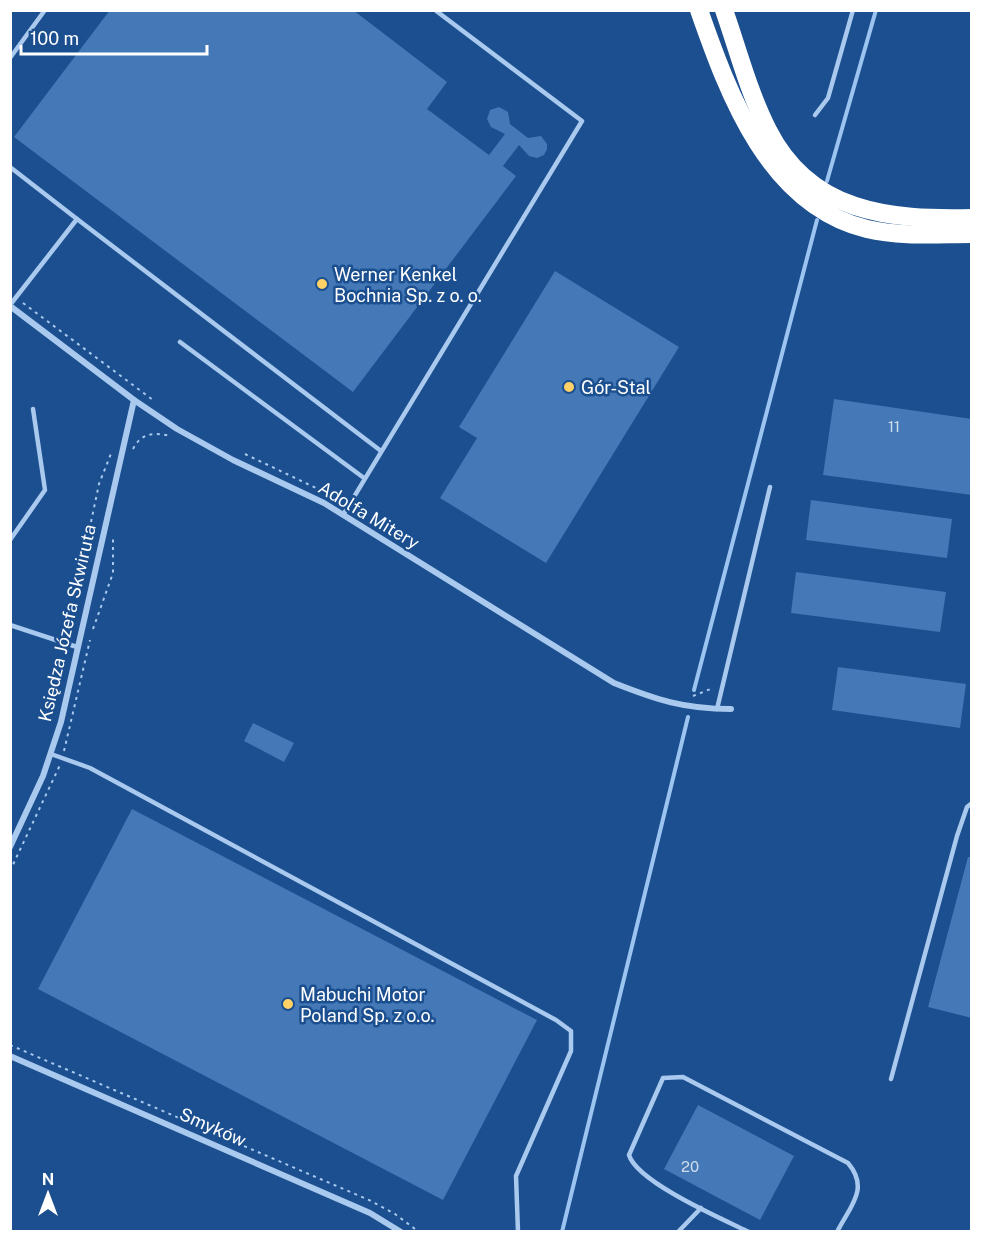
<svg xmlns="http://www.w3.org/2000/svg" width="982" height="1242" viewBox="0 0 982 1242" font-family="'Public Sans',sans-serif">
<rect width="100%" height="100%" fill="#1b4f8f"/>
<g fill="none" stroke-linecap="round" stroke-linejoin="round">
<g stroke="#9cc4f0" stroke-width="4">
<path d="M827,181L876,10"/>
<path d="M694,690L817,220"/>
<path d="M562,1232L688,717"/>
</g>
</g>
<g fill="#4478b7">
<path d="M110,10H353L447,82L427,109L489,155L505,134L491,127L487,119L490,110L499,107L508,112L510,124L528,138L541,136L547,144V149L544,155L537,158L529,156L519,145L503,166L516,176L353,392L14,137Z"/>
<path d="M555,271L679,347L546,563L440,498L477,438L459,427Z"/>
<path d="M834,399L972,419V495L823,475Z"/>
<path d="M811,500L952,519L947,558L806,540Z"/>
<path d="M796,572L946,592L940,632L791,613Z"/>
<path d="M838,667L966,684L960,728L832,710Z"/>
<path d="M253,723L294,743L284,762L244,741Z"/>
<path d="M132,809L537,1020L443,1200L38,989Z"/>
<path d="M968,857H972V1018L928,1007Z"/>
<path d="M698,1105L794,1156L760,1220L664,1169Z"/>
</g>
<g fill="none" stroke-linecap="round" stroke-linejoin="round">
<g stroke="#a9c9ee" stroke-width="2" stroke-dasharray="3 4.5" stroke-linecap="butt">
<path d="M23,303L153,400"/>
<path d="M133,449C142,431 156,433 171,436"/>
<path d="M245,454L318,489"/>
<path d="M91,522L99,484L112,451"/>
<path d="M93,629L113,573V536"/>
<path d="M693,696L713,688"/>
<path d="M64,751L90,640"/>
<path d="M10,871L60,765"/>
<path d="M10,1045L369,1200L395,1214L419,1232"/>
</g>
<g stroke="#a9c9ee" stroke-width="4.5">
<path d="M10,58L45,10"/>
<path d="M815,115L828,98L853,10"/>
<path d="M10,167L77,219L10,305"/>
<path d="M77,219L381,451"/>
<path d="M180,342L364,478"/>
<path d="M343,515L582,121L435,10"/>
<path d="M10,540L45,490L33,409"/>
<path d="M10,625L77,647"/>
<path d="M717,709L770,487"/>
<path d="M51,754L90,768L556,1020L571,1031V1051L516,1176L518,1232"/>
<path d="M891,1079L957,836L967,807L972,803"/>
<path d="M678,1232L701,1208"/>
<path d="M749,1232C722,1219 637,1182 629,1155L663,1078L683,1077L848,1163C870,1189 850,1206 837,1232"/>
</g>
<g stroke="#a9c9ee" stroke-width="6">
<path d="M10,306L134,400L177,429L233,460L324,503L614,683C657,700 684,709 731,709"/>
<path d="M10,847L43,776L61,722L134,400"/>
<path d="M10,1056L370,1213L401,1232"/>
</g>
<g stroke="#fff" stroke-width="18">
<path d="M699,10C729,96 769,205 867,229C901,237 937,234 972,234"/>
<path d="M724,10C738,50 749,93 768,130C810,213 889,220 972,218"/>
</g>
</g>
<g fill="#ffd166" stroke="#1b4f8f" stroke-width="2">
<circle cx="322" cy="284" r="6"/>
<circle cx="569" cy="387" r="6"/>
<circle cx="288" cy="1004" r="6"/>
</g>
<g text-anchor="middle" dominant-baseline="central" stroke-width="5" stroke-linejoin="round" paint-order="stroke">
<g font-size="15" fill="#d0dded">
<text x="894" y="426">11</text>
<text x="690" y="1166">20</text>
</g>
<g font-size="18" fill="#fff" stroke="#1b4f8f" text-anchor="start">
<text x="334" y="274">Werner Kenkel<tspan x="334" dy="21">Bochnia Sp. z o. o.</tspan></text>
<text x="581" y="387">Gór-Stal</text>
<text x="300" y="994">Mabuchi Motor<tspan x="300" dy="21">Poland Sp. z o.o.</tspan></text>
</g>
<g font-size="18" fill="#fff" stroke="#1b4f8f">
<text transform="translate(369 515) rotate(31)">Adolfa Mitery</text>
<text transform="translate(67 623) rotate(-77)">Księdza Józefa Skwiruta</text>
<text transform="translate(213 1127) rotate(24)">Smyków</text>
</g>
</g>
<rect width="982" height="1242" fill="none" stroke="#ffffff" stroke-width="24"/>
<g transform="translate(48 1194)" stroke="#1b4f8f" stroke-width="4.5" paint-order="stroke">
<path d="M0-4.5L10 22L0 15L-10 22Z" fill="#ffffff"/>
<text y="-9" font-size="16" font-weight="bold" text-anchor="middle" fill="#ffffff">N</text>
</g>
<path d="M21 45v9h186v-9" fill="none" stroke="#ffffff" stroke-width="3"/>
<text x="30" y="45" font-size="18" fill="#ffffff" stroke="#1b4f8f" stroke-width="4.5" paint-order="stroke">100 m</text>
</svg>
